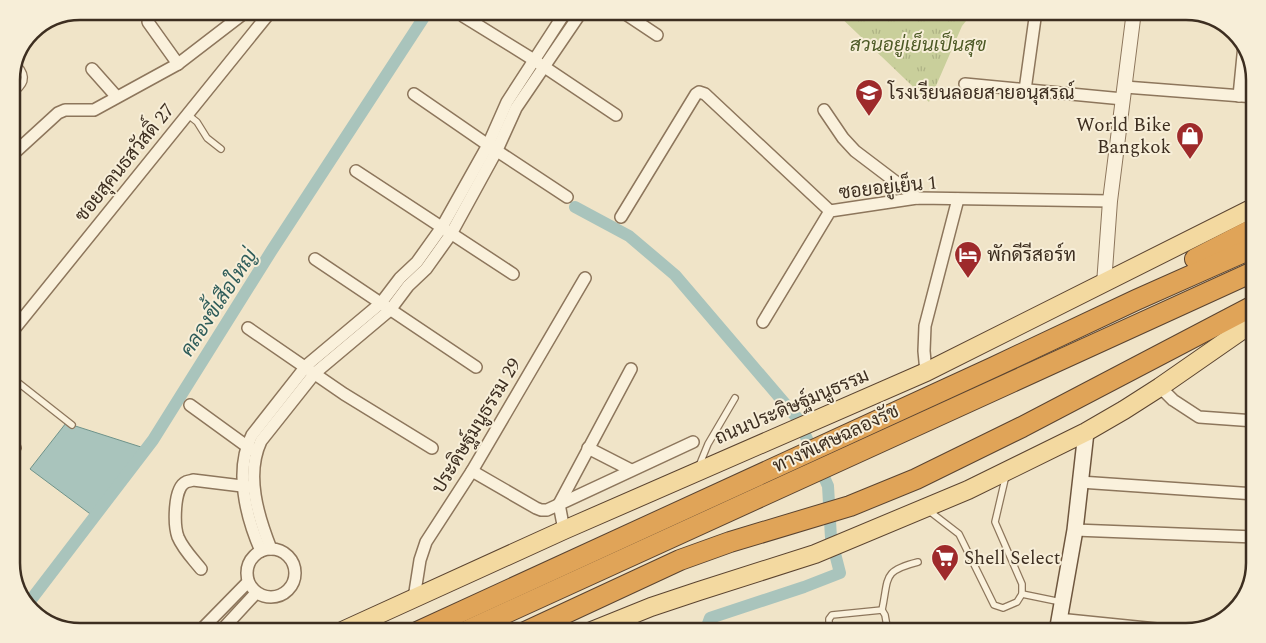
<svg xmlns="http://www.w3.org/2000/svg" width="1266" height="643" viewBox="0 0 1266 643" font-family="Spectral,Sarabun,serif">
<defs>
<pattern id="park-tufts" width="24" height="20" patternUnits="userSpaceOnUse" patternTransform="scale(1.25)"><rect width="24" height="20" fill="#c9cf9b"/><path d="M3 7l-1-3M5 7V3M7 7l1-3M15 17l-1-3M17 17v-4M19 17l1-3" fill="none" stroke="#aeb285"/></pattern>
</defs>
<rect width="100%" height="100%" fill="#f0e4c8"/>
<path fill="url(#park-tufts)" d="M834,11H974L962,26L929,102Z"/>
<path fill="#a9c4bc" stroke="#6f938a" d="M66,423L141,447L93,516L30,469Z"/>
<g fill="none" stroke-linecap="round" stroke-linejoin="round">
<g stroke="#a9c4bc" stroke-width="12">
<path d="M575,207L629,236L675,275L798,419L828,486L831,538L840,573L804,587L710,618L705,632"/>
<path d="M27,605L153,440L272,250L428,11"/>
</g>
<defs>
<g id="service">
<path d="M11,96C24,85 30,78 17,64"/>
<path d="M187,114L197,122L207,138L221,149"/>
<path d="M11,377L72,425"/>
<path d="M11,436L15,439L18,448L11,460"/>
<path d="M699,466L708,444L735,398"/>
<path d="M928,510L959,534L994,605L1003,608L1017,602L1022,594V584L995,522L1006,475"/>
<path d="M1022,594L1061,602"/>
<path d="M882,610C889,577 882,571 918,562"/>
<path d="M829,632V619L832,615L882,610L885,615L888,632"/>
</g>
<g id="minor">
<path d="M621,11L657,35"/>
<path d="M463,16L534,60L616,115"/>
<path d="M148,22L178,64"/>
<path d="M92,69L116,96"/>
<path d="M965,84L1123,99"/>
<path d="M1125,87L1255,97"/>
<path d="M1025,90L1036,11"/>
<path d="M414,94L488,145L567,197"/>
<path d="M1239,96L1244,45"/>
<path d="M824,110L843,138L855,151L917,198"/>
<path d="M11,156L58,113L65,110H94L178,64L247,11"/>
<path d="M356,171L513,274"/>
<path d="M621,217L696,94L699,92L705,94L830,211"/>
<path d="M315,259L476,367"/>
<path d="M763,322L830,211L917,198L1110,201"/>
<path d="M248,328L344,394L432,448"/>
<path d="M11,333L267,16"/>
<path d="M926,372L924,351L925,326L958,199"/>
<path d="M1160,387L1173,400L1199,417L1255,421"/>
<path d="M190,405L252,450"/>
<path d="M588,448L631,470"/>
<path d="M472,471L536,508L541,510H547L693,442"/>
<path d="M1080,482L1255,494"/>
<path d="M564,530L559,504L631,369"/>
<path d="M1075,530L1255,537"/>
<circle cx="271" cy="573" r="24"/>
<path d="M271,549C258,516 245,475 261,441L315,373L390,310L408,286L426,269L451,234L497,150L516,108L582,11"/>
<path d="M261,551C246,517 234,470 252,435L307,365L381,303L400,278L417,262L442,227L488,145L507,102L566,11"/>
<path d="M201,569C193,559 183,549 178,537C174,526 173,488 186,482C188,481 191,481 193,480L250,487"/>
<path d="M414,598L420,560L426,542L472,471L585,278"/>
<path d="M1058,619L1186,632"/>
<path d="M199,632L248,582"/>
<path d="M220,632L256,593"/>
</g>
<path id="tertiary" d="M1104,284L1110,201L1134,11"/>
<path id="secondary" d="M1057,632L1075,530L1086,432"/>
<g id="primary">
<path d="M340,632L564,530L926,372L1255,207"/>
<path d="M589,632L651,607L699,591L815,554L968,490L1086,432L1124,410L1160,387L1255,321"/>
</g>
<g id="motorway">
<path d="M1195,259L1255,228"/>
<path d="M417,632L994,367L1136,300L1255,247"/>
<path d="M464,632L1255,271"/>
<path d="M525,632L680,560L730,542L850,506L916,479L1022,427L1255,305"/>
</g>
</defs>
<use href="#service" stroke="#8d765c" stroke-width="8"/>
<use href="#minor" stroke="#8d765c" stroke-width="14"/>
<use href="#tertiary" stroke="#8d765c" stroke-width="16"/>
<use href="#secondary" stroke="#6f573f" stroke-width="18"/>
<use href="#primary" stroke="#5b4430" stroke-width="20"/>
<use href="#motorway" stroke="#5b4430" stroke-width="22"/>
<use href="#service" stroke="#faf1dc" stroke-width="5.5"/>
<use href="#minor" stroke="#faf1dc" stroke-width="11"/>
<use href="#tertiary" stroke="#faf1dc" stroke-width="14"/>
<use href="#secondary" stroke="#faf1dc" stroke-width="15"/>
<use href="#primary" stroke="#f3d9a0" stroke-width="18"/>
<use href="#motorway" stroke="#e0a458" stroke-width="20"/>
</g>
<defs>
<symbol id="school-pin" viewBox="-11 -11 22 30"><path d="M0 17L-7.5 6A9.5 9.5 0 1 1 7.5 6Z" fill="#9e2a2b" stroke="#f7eed8"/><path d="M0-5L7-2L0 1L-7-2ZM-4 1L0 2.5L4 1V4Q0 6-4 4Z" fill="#fff"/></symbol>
<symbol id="shop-pin" viewBox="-11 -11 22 30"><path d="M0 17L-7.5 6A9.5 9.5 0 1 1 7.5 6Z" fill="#9e2a2b" stroke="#f7eed8"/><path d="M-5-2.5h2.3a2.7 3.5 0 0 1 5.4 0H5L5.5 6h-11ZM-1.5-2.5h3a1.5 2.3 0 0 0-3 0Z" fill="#fff"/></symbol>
<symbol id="hotel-pin" viewBox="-11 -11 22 30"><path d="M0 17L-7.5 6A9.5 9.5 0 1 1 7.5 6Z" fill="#9e2a2b" stroke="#f7eed8"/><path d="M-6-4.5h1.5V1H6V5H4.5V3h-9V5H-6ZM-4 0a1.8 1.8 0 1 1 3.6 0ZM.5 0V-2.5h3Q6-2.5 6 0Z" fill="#fff"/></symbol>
<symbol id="supermarket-pin" viewBox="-11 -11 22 30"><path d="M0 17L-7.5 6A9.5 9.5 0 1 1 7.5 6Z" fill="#9e2a2b" stroke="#f7eed8"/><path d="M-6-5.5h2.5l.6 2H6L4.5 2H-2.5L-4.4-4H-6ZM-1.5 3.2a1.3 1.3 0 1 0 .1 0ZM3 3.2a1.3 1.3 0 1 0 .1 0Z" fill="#fff"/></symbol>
</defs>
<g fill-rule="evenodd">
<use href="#school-pin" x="853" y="77" width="32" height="43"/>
<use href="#shop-pin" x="1174" y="120" width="32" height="43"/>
<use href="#hotel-pin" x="952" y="239" width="32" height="43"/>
<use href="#supermarket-pin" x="929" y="542" width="32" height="43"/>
</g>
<g text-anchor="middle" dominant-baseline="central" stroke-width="4" stroke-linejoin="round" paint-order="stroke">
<g font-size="19" font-style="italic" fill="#4d5a26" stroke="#f7eed8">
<text x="918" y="45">สวนอยู่เย็นเป็นสุข</text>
</g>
<g font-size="19" fill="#3d2e20" stroke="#f7eed8" text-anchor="start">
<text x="888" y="93">โรงเรียนลอยสายอนุสรณ์</text>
<text x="1171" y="125" text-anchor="end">World Bike<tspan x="1171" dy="22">Bangkok</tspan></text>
<text x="987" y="255">พักดีรีสอร์ท</text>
<text x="964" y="558">Shell Select</text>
</g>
<g font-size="19" fill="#3d2e20" stroke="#f7eed8">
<text transform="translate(125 163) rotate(-51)">ซอยสุคนธสวัสดิ์ 27</text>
<text transform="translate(888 188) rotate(-6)">ซอยอยู่เย็น 1</text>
<text transform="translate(792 407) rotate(-23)">ถนนประดิษฐ์มนูธรรม</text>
<text transform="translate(477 426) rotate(-59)">ประดิษฐ์มนูธรรม 29</text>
<text transform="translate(836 439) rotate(-25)">ทางพิเศษฉลองรัช</text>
</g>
<g font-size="20" font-style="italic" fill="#2f5d5a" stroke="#f7eed8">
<text transform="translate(219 303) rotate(-57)">คลองขี้เสือใหญ่</text>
</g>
</g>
<path d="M0 0H1266V643H0ZM80 20H1186A60 60 0 0 1 1246 80V563A60 60 0 0 1 1186 623H80A60 60 0 0 1 20 563V80A60 60 0 0 1 80 20Z" fill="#f7eed8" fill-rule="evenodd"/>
<path fill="none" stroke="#3d2e20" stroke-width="2.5" d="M80 20H1186A60 60 0 0 1 1246 80V563A60 60 0 0 1 1186 623H80A60 60 0 0 1 20 563V80A60 60 0 0 1 80 20Z"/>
</svg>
